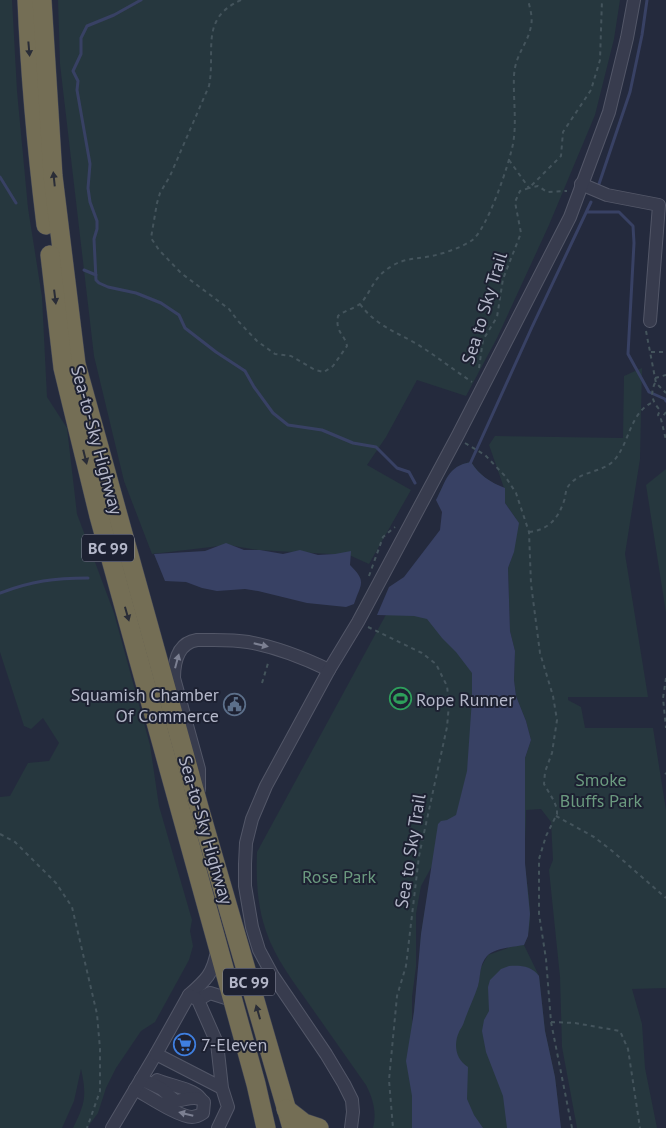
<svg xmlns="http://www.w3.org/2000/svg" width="666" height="1128" viewBox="0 0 666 1128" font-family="'PT Sans',sans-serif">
<rect width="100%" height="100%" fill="#242a3d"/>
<g fill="#26373e" fill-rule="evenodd">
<path d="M0,0H12L17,91L28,208L42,297L47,397L67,428L77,514L114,613L150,745L159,806L192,920L190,931L193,946L189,960L155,1022L141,1031L116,1068L106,1088L98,1113L87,1128H73C85,1104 87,1096 81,1069L74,1101L62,1128H0V797L10,796L28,763L49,761L59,743L43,718L31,729L24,726L0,652Z"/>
<path d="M58,0H620L614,39L595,115L549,225L497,338L466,396L417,380L386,437L367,465L411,490L369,564L349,555L258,550L228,545L152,554L124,481L94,356L60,64Z"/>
<path d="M642,368L640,459L625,554L648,697H568V700L581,707L585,728H653L666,810V988L632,989L642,1024L645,1068L657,1128H577L562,1047L560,977L549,870L553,860L551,822L541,809L526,810C526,828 524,847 525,865C527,891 536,921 524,945L539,976L545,1031L555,1077L558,1103L515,1128H443V1061L478,985L481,967L488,955L508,948L525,784V758L531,740L526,721L516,696L514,680L515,651L510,631L508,568L513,554L516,519L505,503L438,496C447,478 450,466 471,462C480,475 489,482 504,488L489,445L495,436L623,438L624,376Z"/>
<path d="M666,469V613L646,485Z"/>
<path d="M389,609L431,618L479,669L426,1128H373C377,1112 373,1099 366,1085C347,1058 328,1031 309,1004C293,981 275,958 266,931C257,905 256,879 257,852ZM432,866L421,934L419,967L412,1026V997L416,967V914L421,886Z"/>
</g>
<g fill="#384164">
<path d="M471,462C480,476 490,482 505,488V503L519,523L514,552L508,568L510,631L515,651L514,680L516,696L526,721L531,740L525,758V863L530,914L528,936L524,945C513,947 494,948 487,956C479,965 481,975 478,986C474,998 468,1010 464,1022C463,1026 460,1029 459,1032C453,1045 456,1060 468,1067L467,1099L474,1115L483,1128H412V1096L406,1061L414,1012L421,934L438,824L441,821L447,820L456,815L467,771L472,699V673L456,652L442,638L427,619L414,616L377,615L389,587L404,577L440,530L442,512L436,500C446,482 447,466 471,462Z"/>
<path d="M226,543L244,550H260L283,554L300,550L318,555L335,554L351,551L350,565C367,582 361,583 354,604L346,607L307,603L258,591L245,589L217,591L202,588L186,582L165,581L154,554L205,551Z"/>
<path d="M509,966C520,965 532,966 539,976L545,1031L555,1077L561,1128H507L503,1096L486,1052L482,1031L484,1020L489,1011L488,987L490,980L501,969Z"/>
</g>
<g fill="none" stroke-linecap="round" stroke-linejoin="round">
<g stroke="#384164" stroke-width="3">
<path d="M141,0L114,15L87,26L81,38V54L73,71L78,81L77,90L90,164L88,188L90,202L97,221V229L94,239L96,280L99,283L108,287L136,293L161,303L179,315L185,328L216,352L245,371L254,387L273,413L288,425L322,430L353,443L376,447L397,468L409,472L415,483"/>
<path d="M0,177L16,203"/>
<path d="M599,184L630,92L642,35L647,0"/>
<path d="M587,212H619L633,226L634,243L628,354L649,392L665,399L666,401"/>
<path d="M84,270L96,275"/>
<path d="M470,464L532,327L591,202"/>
<path d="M0,593C32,581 54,578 88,578"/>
</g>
<defs>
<g id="minor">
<path d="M581,184L607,195L659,205L650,321"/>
<path d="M199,789V769L174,678C174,661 178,643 197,640C214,640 231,639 248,642C276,647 304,658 329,670"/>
<path d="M189,995C206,980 213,974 217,951"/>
<path d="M198,1000L210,993L232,1000"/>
<path d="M157,1080C168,1085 194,1089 200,1098"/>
<path d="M135,1089C148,1096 179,1117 192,1117C196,1117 200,1115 203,1113L204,1102C197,1094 185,1100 175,1101L162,1089L141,1079"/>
<path d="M112,1128L156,1054"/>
<path d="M218,1128L228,1107L222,1088L217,1043L198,1000L189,995L156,1054L222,1088"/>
<path d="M351,1128L353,1112L352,1100L344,1084L326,1054L273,976L259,950L252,927L245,886V864L246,843L252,819L266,786L329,670L358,622L458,435L570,217L609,112L627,38L634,0"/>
</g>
<g id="highway">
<path d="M27,0C30,75 37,151 46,225"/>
<path d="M42,0L53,176L76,364L200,811L292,1128"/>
<path d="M50,255L63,368L99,516L256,1084L266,1128"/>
<path d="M286,1109L304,1123L319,1128"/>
</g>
</defs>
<use href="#minor" stroke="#535768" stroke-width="14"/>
<use href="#highway" stroke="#404455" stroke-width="20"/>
<g stroke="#44545c" stroke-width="2" stroke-dasharray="4 4" stroke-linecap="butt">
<path d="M241,0C199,19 216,50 209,86L170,176L160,193L157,203L151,238L159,250L181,273L229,309L238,321L257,341L275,354L291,356L315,370L324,372L333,366L347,346C345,334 335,333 338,316C345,310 356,308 361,303C373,289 373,277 392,266C404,258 418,259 432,256C445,253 460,248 471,241C487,231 509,164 513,144C517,122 513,98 514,76C515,54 528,44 531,26C533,18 530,8 528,0"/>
<path d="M509,160L529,188L538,186L547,192L567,191"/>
<path d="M360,304C375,325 396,332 417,344C436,356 454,370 472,382"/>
<path d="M646,331L656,383L666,393"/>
<path d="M651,352H666"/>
<path d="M479,368L483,340L497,317L503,279L521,233L515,202L520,191L529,188L561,156L563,132L591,90L600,60L602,0"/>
<path d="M655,378L666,375"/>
<path d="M655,383C650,393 652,402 660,410L658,415L661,419"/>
<path d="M666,412L661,419L666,440"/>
<path d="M465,443L485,455L505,476L516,493L529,532L531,584L540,653L553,696L557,720L552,753L545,772L544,784L554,801L557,809V814L546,836L539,859V914L546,959L551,1022L572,1128"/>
<path d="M529,532C548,530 558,519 564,501C566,495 565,489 570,484C582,470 605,473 616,458C630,440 630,413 653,402"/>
<path d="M369,576L383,537L395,527"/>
<path d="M368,627L422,653L436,664L447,686L449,704L447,727L419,856L406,966L397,996L389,1080L393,1128"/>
<path d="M666,678L663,698L666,728"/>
<path d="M262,683L269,660"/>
<path d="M665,773L666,774"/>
<path d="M556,816L594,837L611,850L666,898"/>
<path d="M0,834L15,842L56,883L72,907L97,1014L100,1049V1091L87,1128"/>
<path d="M551,1022L575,1023L620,1031L628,1049L640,1128"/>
</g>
<use href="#minor" stroke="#383c4e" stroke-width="12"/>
<use href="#highway" stroke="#746e55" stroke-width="19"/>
</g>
<defs><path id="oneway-solid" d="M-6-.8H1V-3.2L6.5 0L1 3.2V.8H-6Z" transform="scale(1.25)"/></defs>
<g fill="#2a2d37">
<use href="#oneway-solid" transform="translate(29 49) rotate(85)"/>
<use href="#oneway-solid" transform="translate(54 179) rotate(-96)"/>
<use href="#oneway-solid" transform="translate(55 297) rotate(83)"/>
<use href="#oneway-solid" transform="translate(85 457) rotate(76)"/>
<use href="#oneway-solid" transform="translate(127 614) rotate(74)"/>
<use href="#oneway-solid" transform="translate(258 1012) rotate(-106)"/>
</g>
<g fill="#7c8092">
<use href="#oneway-solid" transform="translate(261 645) rotate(13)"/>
<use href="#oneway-solid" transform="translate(177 661) rotate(-75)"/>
<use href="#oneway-solid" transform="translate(186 1114) rotate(-166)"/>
</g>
<defs>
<symbol id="stadium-ring" viewBox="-11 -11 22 22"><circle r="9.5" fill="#1d2132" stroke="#2e9e5b" stroke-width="1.5"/><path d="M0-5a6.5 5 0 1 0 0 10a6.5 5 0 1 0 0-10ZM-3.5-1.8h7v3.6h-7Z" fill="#2e9e5b"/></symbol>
<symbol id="civic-ring" viewBox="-11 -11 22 22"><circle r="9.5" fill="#1d2132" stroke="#5c6f8a" stroke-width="1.5"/><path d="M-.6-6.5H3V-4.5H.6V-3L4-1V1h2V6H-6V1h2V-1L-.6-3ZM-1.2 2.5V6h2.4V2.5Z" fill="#5c6f8a"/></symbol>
<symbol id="supermarket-ring" viewBox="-11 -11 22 22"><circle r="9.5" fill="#1d2132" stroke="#3f7fe0" stroke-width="1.5"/><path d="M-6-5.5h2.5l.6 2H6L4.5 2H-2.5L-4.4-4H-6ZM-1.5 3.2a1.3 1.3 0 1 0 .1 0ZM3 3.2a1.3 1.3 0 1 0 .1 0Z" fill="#3f7fe0"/></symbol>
</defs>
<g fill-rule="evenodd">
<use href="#stadium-ring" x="388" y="686" width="25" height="25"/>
<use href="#civic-ring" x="222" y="692" width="25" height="25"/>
<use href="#supermarket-ring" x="172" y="1032" width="25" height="25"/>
</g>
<g text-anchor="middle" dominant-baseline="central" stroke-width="4" stroke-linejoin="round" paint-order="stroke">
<g fill="#1d2132" stroke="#878a9c" stroke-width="1">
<rect x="82" y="534.5" width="52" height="27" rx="4"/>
<rect x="223" y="968.5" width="52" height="27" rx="4"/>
</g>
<g font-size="16" font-weight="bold" fill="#b4b7c9">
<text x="108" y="548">BC 99</text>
<text x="249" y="982">BC 99</text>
</g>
<g font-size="18" fill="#b4b7c9" stroke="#1d2132">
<text transform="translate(484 308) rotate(-73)">Sea to Sky Trail</text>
<text transform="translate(97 440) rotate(75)">Sea-to-Sky Highway</text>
<text transform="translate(206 830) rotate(74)">Sea-to-Sky Highway</text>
<text transform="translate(410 851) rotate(-81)">Sea to Sky Trail</text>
</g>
<g font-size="18" fill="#b4b7c9" stroke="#1d2132" text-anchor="start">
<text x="219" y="694" text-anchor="end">Squamish Chamber<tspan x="219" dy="21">Of Commerce</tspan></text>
<text x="416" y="699">Rope Runner</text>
<text x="201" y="1044">7-Eleven</text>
</g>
<g font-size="18" fill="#6b9a7f" stroke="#1d2132">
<text x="601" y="779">Smoke<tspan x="601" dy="21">Bluffs Park</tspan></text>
<text x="339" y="876">Rose Park</text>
</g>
</g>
</svg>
